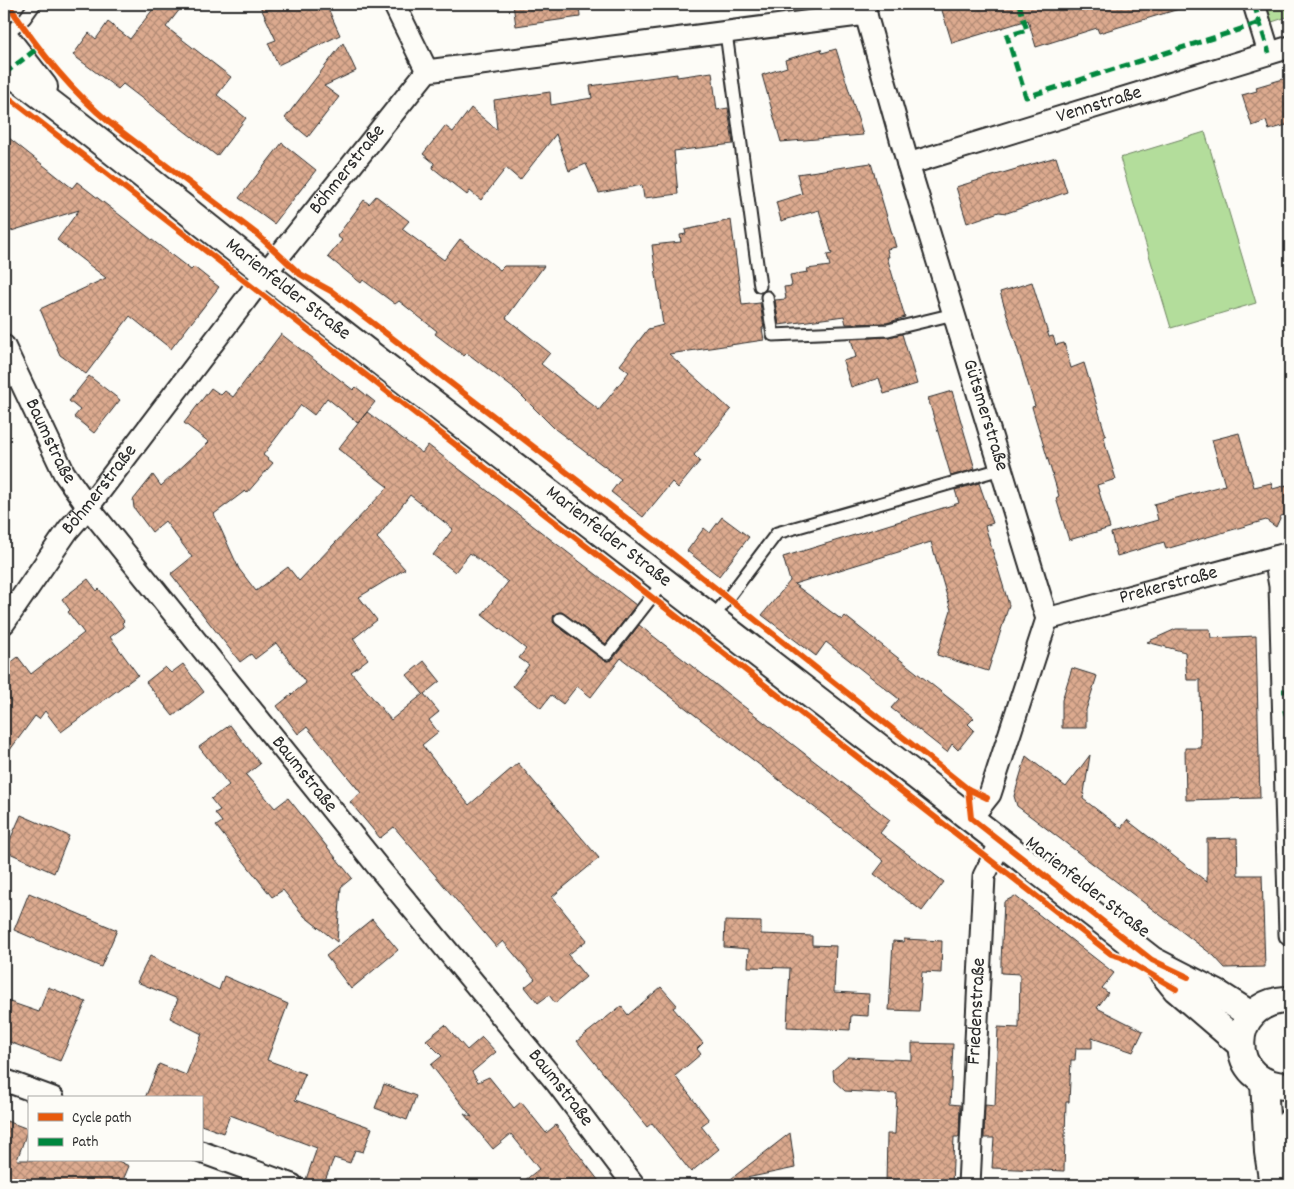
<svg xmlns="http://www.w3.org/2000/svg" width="1294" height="1189" viewBox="0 0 1294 1189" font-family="Dekko,sans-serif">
<defs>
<pattern id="building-cross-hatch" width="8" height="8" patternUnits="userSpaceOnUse" patternTransform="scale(1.25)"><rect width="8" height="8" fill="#dcaa8f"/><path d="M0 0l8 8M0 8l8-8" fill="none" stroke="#b38b75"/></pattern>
</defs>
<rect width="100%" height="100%" fill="#fdfcf7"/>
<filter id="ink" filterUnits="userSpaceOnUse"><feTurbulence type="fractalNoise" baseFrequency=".02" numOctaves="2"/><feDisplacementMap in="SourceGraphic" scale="10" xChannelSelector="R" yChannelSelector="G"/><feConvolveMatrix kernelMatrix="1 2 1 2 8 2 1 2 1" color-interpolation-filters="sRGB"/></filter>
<g filter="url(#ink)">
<g fill="#b3dd9b" stroke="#6f8463">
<path d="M1267,4H1290V16L1272,22Z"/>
<path d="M1205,132L1256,303L1171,328L1120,158Z"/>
</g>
<g fill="url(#building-cross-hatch)" stroke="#2b2b2b">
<path d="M157,4H184L166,27L231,77L217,95L246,118L217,156L123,84L118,89L73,55L89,33L96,39L108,22L130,39Z"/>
<path d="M259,4H326L340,35L278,65L268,43L276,40Z"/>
<path d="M513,4H579L580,17L516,26Z"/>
<path d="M940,4H1178L1179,9L1099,33L1097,28L1036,47L1028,20L952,43Z"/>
<path d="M343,43L356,71L324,86L339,97L308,137L285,118Z"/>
<path d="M821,49L822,53L836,49L863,135L781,142L762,75L787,67L785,60Z"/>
<path d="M712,72L717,110L728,108L733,144L674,151L678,194L644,198L642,185L599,193L586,164L569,171L556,134L520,180L506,168L481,200L470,191L467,195L433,168L434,163L423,154L445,126L453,132L471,108L497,130L494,100L550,92L551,105L592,98L590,86L677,74V77Z"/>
<path d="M1290,77V124L1269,130L1266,121L1252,126L1242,95L1257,91L1256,87Z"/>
<path d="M4,134L72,188L77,182L191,270L194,267L219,287L171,349L130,316L86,374L60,355L40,309L106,278L57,240L79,210L8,232L4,219Z"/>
<path d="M282,143L316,170L274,224L239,198Z"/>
<path d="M1056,157L1067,192L1007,213L999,212L967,223L956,187Z"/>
<path d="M871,163L896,247L887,249L889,257H887L905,317L887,323L846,324L844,316L779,325L775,300L786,299L784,287L792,286L790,275L808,272L807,269L830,266L827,255L832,254L819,210L781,221L776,202L802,194L797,174Z"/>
<path d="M376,196L409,221L402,229L444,260L460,239L500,270L504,266H544L506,318L550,353L541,364L599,410L629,372L620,365L648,329L663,325L652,245L681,242L680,235L686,234L685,230L731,220L742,305L760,303L764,328H762L764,340L669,354L731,410L694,455L700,461L678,488L672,482L643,517L611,492L621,479L555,429L517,391L467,353L464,356L435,334L437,331L399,301L395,304L363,280L361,283L328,257L342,240L337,236L364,200L369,204Z"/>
<path d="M1032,282L1049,337L1053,336L1056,345L1064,343L1071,368L1084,363L1106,436H1104L1106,447L1116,479L1097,485L1110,528L1069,540L1056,498L1059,496L1032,407L1035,406L1000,292Z"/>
<path d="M281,334L353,390L356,387L375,402L358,423L327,398L314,415L301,405L263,455L273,463L247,493L245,491L214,514L239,569L256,591L288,567L299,581L388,487L338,449L367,412L422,453L428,445L636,605L606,644L561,612L554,615L553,622L556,625L607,661L613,659L639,625L890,820L880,833L944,882L922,911L874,874L884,861L621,658L591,697L577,686L563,704L551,695L541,708L513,686L529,665L519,658L526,649L482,615L508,582L470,553L455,572L433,555L453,529L410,495L377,538L405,569L359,597L377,620L353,639L368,659L351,672L391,720L423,694L407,675L424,661L440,681L424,694L439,712L429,720L438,732L422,745L469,805L518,763L599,858L552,897L587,940L568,955L586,977L555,1003L549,995L538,1003L525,987L535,979L503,941L496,947L394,827L380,838L350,802L361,793L307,727L298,734L277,706L306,683L276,643L255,659L251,654L240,662L171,574L192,557L165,521L152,532L134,508L133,500L153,475L161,486L209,442L184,423L211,388L221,395L225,391L233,397Z"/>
<path d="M902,334L917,384L884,394L879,378L851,387L843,361L856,357L851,339L889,337Z"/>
<path d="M89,376L120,400L94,433L74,417L80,410L69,401Z"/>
<path d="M952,391L975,469L951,476L928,398Z"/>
<path d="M1239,433L1254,487L1271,483L1273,489L1290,484V513L1281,516L1276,527L1266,520L1166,549L1164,542L1117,556L1111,533L1158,520L1154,504L1225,485L1212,440Z"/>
<path d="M979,483L993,523L985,526L1009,605L988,671L937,655L951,610L931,542L794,584L842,620L845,616L974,718L968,724L974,730L958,750L952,744L947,752L891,708L899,699L826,642L816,656L762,615L790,581L783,557L959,503L955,490Z"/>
<path d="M722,517L749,537L719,576L687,551L704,528L710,533Z"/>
<path d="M88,579L97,591L99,589L124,621L122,623L124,627L110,637L138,675L61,732L45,711L39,719L35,716L4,758V668L18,657L31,674L84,633L68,612L70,610L62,599Z"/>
<path d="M1176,629H1210L1211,638L1256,636L1260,798L1186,800L1185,748H1201L1200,680H1187L1185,652L1147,642Z"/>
<path d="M183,664L204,692L173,716L146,682L165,667L171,673Z"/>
<path d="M1072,668L1097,676L1086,710V728H1062V700Z"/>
<path d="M230,725L260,764L246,775L275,808L288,798L352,878L341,887L337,942L304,916L283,890L272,897L216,826L222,822L215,813L220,810L211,799L229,785L199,747Z"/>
<path d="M1090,755L1083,799L1121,828L1127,820L1207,882V839L1237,838L1238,875H1262L1265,967L1225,968L1214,956L1017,806L1014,796L1026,756L1066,787Z"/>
<path d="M21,815L69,836L54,873L5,851Z"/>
<path d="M29,893L117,930L101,967L14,930Z"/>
<path d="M1015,896L1114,973L1102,988L1108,993L1097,1008L1143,1031L1133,1052L1092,1038V1048H1076L1075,1060H1071L1069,1102H1066L1064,1171L992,1168L994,1138H984L985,1105L995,1106L998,1027L1019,1028L1020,974L1001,973V961L1004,902Z"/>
<path d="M372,919L398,950L351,989L326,956Z"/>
<path d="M725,921L761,922V934L812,936V945L836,946L834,992L869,994L868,1016L851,1015L850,1030L787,1027L790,968L748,967L749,949L724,947Z"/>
<path d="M904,939L942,941L941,973L922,972L919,1011L889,1010L893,941L904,942Z"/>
<path d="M150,956L219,990L224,976L288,1004L267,1060L305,1074L295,1100L372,1128L363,1152L355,1150L350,1163L334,1158L323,1185H304L317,1148L230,1115L223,1133L201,1125V1098H145L159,1064L186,1075L202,1034L170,1018L178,999L137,982Z"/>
<path d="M48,987L86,1002L60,1061L4,1040V1000L39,1012Z"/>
<path d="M661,987L677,1005L673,1008L703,1043L697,1049L701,1054L675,1076L709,1120L701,1126L719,1149L691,1172L652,1123L647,1127L577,1041L621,1006L628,1015Z"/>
<path d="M445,1025L467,1050L482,1037L496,1052L472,1072L478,1082L489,1077L514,1108L521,1102L546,1133L556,1125L602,1185H519L539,1169L511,1134L493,1149L464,1114L472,1117L431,1065L442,1056L426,1040Z"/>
<path d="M912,1043L953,1044L950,1104L960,1105L959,1137H954L952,1185H886L887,1134H895L897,1094L845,1091L834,1081L833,1070L848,1057L912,1060Z"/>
<path d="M384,1084L416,1096L407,1120L375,1108Z"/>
<path d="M4,1120L28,1129L17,1160H116L129,1166L121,1185H4Z"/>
<path d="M790,1133L795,1168L727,1182Z"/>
</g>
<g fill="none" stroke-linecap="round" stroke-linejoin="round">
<defs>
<g id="service">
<path d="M726,33L760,286"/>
<path d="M4,36L25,18L35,4"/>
<path d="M767,297L773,335L888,330L954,314"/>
<path d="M560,619L607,654L665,580"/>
<path d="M712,619L777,533L1001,469"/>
</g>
<g id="minor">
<path d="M394,4L427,71"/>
<path id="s1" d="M863,4L908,164L1047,619L990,794L971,818"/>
<path d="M1254,4L1269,53"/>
<path id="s2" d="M908,164L1290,47"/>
<path id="s3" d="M4,346L64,473L88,507L378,867L556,1082L634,1185"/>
<path d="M1275,557L1280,586L1290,935"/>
<path id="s4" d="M1047,619L1290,553"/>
<path id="s5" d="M4,623L68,530L88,507L279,256L427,71L866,14"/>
<path d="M4,1080L53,1098"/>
<path d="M201,1152L292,1185"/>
<path id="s6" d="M969,1185L984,876L1001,842"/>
</g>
<g id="tertiary">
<path d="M4,36L44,87"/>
<path id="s7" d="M4,68C108,144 206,228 309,307C591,523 872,741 1152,960L1218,994L1251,1015"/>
<path d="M1159,968L1176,989L1240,1044"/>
<path d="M1290,1000C1225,999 1225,1088 1290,1086"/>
<path d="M1264,1082L1268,1152L1273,1185"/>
<path d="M1280,1185L1288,1151L1290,1122"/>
</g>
</defs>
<use href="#service" stroke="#2b2b2b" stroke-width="15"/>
<use href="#minor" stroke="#2b2b2b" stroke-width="25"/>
<use href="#tertiary" stroke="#2b2b2b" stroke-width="30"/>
<use href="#service" stroke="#fdfcf7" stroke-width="11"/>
<use href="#minor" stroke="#fdfcf7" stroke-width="21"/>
<use href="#tertiary" stroke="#fdfcf7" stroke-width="26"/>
<g stroke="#00873e" stroke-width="5" stroke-dasharray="10 5" stroke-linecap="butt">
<path d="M1019,4L1027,30L1007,36L1026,97L1260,23"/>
<path d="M1254,4L1269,53"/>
<path d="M4,74L39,47"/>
<path d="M1282,691H1290"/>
<path d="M1283,713L1290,711"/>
</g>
<defs>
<g id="cycleway">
<path d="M8,4C36,47 70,90 110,123L258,235L300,274L331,291L660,544L968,789L987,798"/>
<path d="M4,94L1111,954L1121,957L1176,989"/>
<path d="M968,789L971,818L1152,960L1188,977"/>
</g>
</defs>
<use href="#cycleway" stroke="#fdfcf7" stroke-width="9"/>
<use href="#cycleway" stroke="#e8590c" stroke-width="6"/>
</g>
</g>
<g text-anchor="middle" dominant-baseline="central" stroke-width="5" stroke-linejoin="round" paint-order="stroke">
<g font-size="20" fill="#2b2b2b" stroke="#fdfcf7">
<text stroke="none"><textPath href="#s2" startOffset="200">Vennstraße</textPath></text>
<text stroke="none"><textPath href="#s5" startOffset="569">Böhmerstraße</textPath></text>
<text stroke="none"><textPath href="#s7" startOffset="360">Marienfelder Straße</textPath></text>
<text stroke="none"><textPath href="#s1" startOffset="429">Gütsmerstraße</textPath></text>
<text stroke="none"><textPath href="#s3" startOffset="106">Baumstraße</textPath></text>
<text stroke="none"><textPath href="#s5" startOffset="164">Böhmerstraße</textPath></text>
<text stroke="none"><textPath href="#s7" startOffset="765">Marienfelder Straße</textPath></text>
<text stroke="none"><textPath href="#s4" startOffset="126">Prekerstraße</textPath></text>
<text stroke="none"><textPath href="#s3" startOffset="526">Baumstraße</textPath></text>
<text transform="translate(1087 888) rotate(38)">Marienfelder Straße</text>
<text stroke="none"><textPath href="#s6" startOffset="174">Friedenstraße</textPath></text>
<text stroke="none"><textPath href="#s3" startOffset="931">Baumstraße</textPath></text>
</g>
</g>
<rect width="1294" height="1189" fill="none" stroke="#fdfcf7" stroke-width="20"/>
<rect x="10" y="10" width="1274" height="1169" fill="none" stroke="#2b2b2b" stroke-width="2" filter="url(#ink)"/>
<rect x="28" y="1096" width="175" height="65" fill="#fdfcf7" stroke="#a9a8a5"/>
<rect x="38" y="1113" width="25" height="8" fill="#e8590c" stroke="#a9a8a5"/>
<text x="72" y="1122" font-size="15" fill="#2b2b2b">Cycle path</text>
<rect x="38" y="1138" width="25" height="8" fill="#00873e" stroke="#a9a8a5"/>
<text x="72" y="1146" font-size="15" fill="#2b2b2b">Path</text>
</svg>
